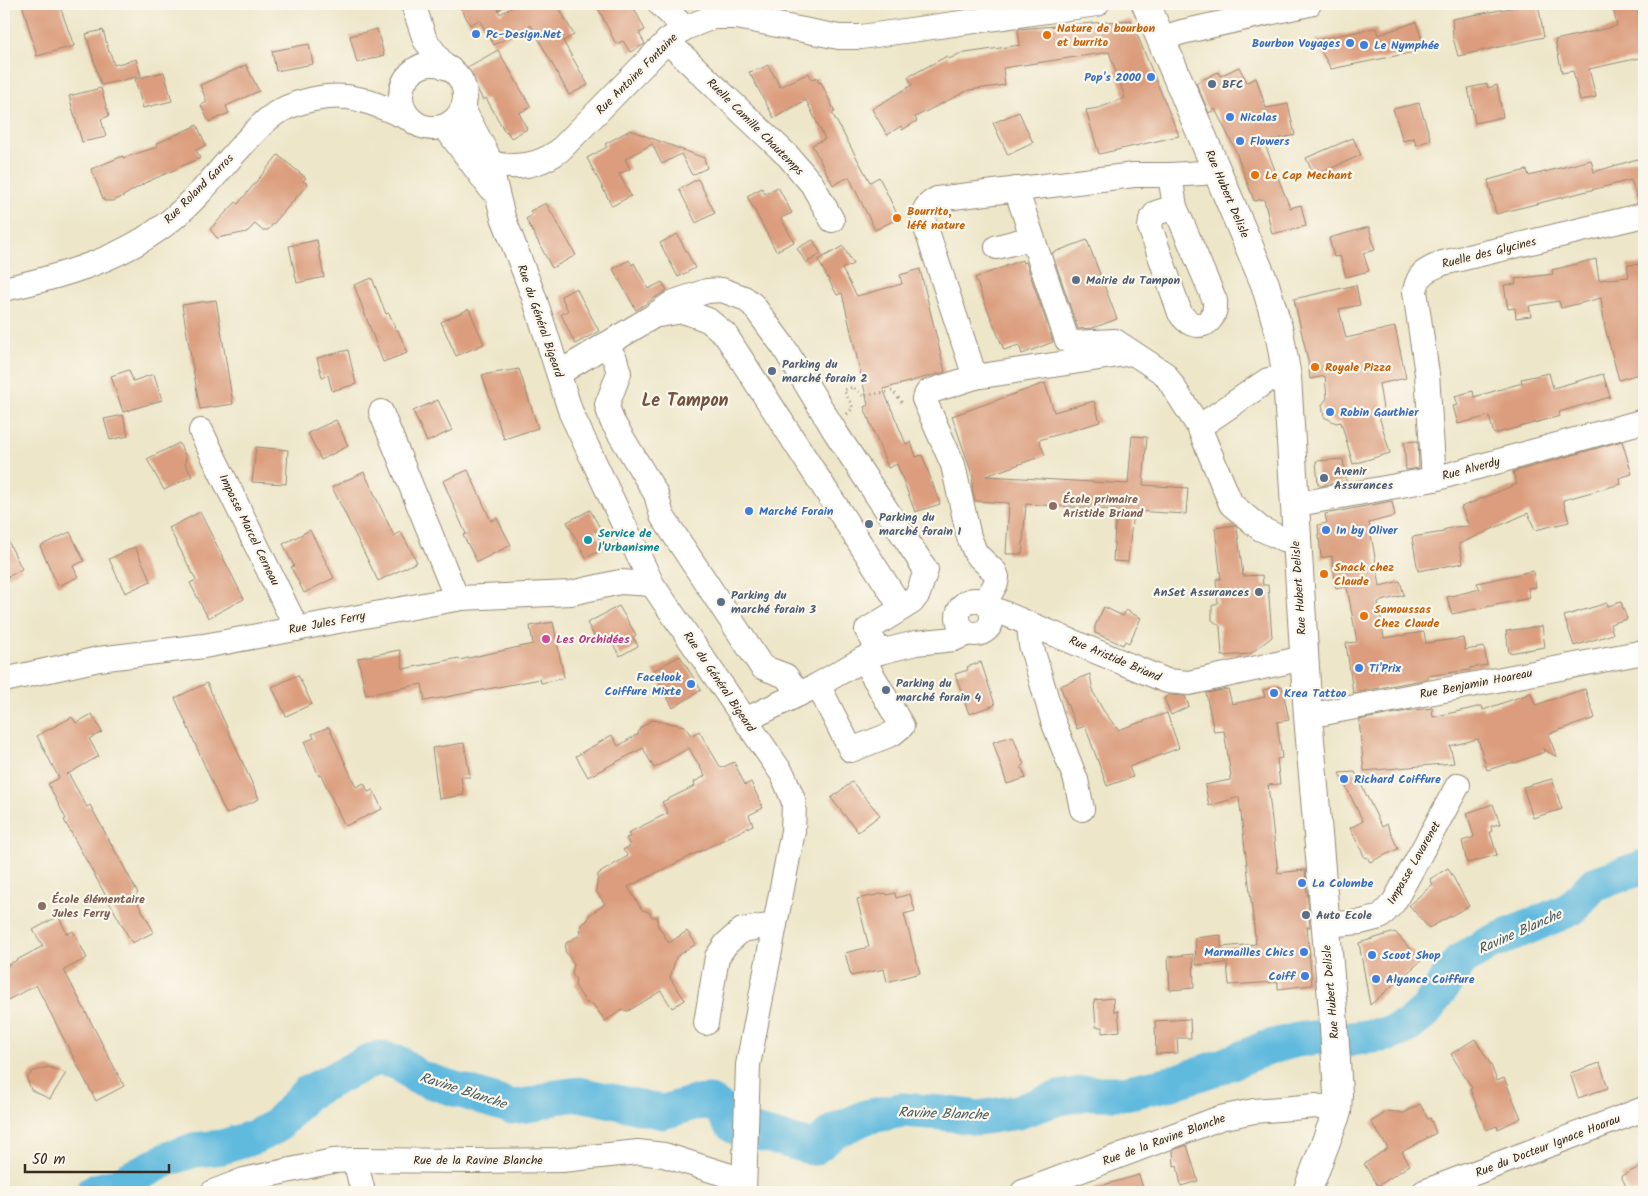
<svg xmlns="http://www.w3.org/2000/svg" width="1648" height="1196" viewBox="0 0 1648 1196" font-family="Kalam,sans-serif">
<rect width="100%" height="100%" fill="#fbf7ec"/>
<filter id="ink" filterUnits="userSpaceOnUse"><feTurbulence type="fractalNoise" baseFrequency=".02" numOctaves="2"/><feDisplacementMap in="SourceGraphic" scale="10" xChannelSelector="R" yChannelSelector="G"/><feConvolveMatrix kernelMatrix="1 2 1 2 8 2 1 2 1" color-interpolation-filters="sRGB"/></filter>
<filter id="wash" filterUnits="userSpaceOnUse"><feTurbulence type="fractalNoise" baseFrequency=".0096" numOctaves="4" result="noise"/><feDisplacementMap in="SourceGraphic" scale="20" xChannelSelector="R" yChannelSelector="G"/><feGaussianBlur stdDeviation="1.12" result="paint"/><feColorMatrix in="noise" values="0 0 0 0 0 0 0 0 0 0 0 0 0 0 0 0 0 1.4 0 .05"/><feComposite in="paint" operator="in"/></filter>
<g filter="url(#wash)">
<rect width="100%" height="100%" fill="#ede6c9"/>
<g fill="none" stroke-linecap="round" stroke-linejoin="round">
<path stroke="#60bade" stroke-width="35" d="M93,1192L115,1186L168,1159L194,1150L222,1147L252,1138L275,1127L307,1093L367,1062L380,1058L399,1063L417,1077L512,1107L535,1104L556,1097L579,1094L663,1112L694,1103L710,1102L722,1110L729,1122L735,1127L814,1148L835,1131L866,1117L902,1110L943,1113L978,1118L1018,1112L1059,1098L1088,1093H1124L1172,1083L1222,1066L1266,1048L1297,1040L1320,1037L1335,1041L1389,1034L1408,1026L1425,1012L1460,961L1486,945L1571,909L1594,884L1644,867"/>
</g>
<g id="blocks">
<g fill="#db9d7d">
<path d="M22,4H59L74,46L37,56Z"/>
<path d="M459,4H510L498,10L500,14L518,4H557L574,35L563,41L588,85L569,95L531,25L494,45L479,20L470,25Z"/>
<path d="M596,4H632L645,30L639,33L645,44L630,52L623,41L616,44Z"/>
<path d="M1532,4H1538L1544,37L1458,56L1453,38L1452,19Z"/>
<path d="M1612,4H1637L1639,13L1642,12L1644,22V57L1589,69L1596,97L1580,101L1573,71L1562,73L1555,40L1617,26Z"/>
<path d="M1131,20L1179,136L1099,154L1086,110L1099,108L1125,98L1109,52L1003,68L1005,85L969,90L915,117L917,121L902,130L901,126L887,135L872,109L912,85L908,77L947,56L949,59L959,54L1020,45L1018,29Z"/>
<path d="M1416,22L1425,48L1410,53L1331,69L1315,40L1376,28L1378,35Z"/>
<path d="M377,29L384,55L357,63L350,36Z"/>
<path d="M103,30L109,52H110L114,65L136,59L141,76L101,85L86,34Z"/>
<path d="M309,44L313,64L276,71L272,51Z"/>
<path d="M498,50L531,107L519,113L527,129L511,138L507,131L505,132L486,98L483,100L466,68Z"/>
<path d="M246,65L259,91L226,106L229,113L209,122L201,105L207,102L200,85Z"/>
<path d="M768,65L780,87L809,73L812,80L817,77L819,83L821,82L835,112L832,113L870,182L879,177L899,218L875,230L849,177L833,185L812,145L825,139L806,100L774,118L749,72L760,69Z"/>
<path d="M1239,67L1247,82L1256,78L1266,108L1288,104L1295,135L1264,142L1290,208L1301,205L1306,226L1272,234L1264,199L1254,201L1235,149L1215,109L1209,113L1196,83L1218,72L1220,76Z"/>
<path d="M164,72L172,101L143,108L135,79Z"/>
<path d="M1487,84L1488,88L1497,85L1503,117L1475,123L1468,88Z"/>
<path d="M101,88L109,116L101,119L106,137L82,142L69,96Z"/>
<path d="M1419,103L1431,140L1416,145L1414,138L1403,141L1393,109Z"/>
<path d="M1019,112L1033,143L1008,155L993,123Z"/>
<path d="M197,125L206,145L196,150L200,158L145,183L120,198L113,201H104L91,169L123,156V158L157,147L156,144Z"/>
<path d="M630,130L704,158L707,168L692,175L681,154L662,164L652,144L625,159L630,169L619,174L631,196L612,206L587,158L607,147L605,144Z"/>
<path d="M1353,138L1361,155L1314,176L1306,158Z"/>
<path d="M278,155L306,178L303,181L308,184L268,230H262L255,224L247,232L217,238L210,229L236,202L238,204Z"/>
<path d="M1644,157V202H1639L1631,180L1496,214L1488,180L1527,170L1529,176L1591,160L1594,172Z"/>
<path d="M698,179L715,213L696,223L679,189Z"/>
<path d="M778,187L792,213L781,218L794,242L776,251L747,196L762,188L765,194Z"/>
<path d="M546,203L576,255L552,268L526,219L532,215L530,211Z"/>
<path d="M1369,227L1375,250L1363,253L1369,271L1346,277L1340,256L1334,257L1329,238Z"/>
<path d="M677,234L695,268L678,277L660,243Z"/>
<path d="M317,240L324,277L297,283L289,246Z"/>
<path d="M813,240L821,254L806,263L797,248Z"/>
<path d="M1087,240L1117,319L1093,328L1078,329L1052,253Z"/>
<path d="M843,246L853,264L842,269L857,296L902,284L900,275L920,269L945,372L883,389L906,444L911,442L916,457L922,455L940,504L915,512L897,464L888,468L864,407L868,405L842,293L837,295L818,260Z"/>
<path d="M1596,259L1599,280L1629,277L1627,265L1644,264V365L1640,366L1642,373L1619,380L1605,328L1601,298L1561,308L1559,301L1529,306L1531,316L1516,318L1515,308L1508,309L1504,285L1516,284L1515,279L1553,274L1552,270Z"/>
<path d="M629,260L632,265L634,263L648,289L662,282L667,290L636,310L613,269Z"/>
<path d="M1022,260L1023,263L1026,262L1053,342L1022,354L1019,345L1004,350L975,278Z"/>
<path d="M372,278L386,314L389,313L396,330H398L407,353L383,362L354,285Z"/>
<path d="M1356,285L1360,305L1339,309L1346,338L1395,327L1406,378L1379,384L1384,415L1379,416L1390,453L1353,464L1341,422L1336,423L1324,417L1322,405L1327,398L1325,376L1310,379L1308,361L1294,299Z"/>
<path d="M576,288L599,331L575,344L561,314L568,311L561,296Z"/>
<path d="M216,300L233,404L200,409L182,305Z"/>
<path d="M469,309L484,344L456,356L441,322Z"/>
<path d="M348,350L356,384L332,391L328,375L322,377L317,358Z"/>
<path d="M519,369L538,428L504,439L482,375Z"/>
<path d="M129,370L133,381L154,374L162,400L123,412L111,376Z"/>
<path d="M1549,373L1553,388L1603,374L1610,397L1559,412L1560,416L1494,434L1489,416L1458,424L1453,406L1458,405L1455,396L1473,391L1474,397L1522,383L1521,379Z"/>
<path d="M1045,383L1054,412L1094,401L1100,422L1039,440L1045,455L986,476L1128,484L1132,436L1147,437L1143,485L1188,488L1186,514L1133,511L1128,562L1113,561L1116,510L1026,504L1022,554H1006L1009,503L975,501L972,489L973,477L952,416Z"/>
<path d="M438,400L452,430L427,442L413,411Z"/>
<path d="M123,415L128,436L110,440L104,419Z"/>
<path d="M336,420L348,446L321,460L308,433Z"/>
<path d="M1418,441L1419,468L1406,470L1404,442Z"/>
<path d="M1622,441L1632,474L1619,478L1621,484L1563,500L1569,522L1535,530L1528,513L1459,544L1463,563L1418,571L1412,537L1444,532L1443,530L1454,527L1469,526L1461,507L1517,484L1513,472Z"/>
<path d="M179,443L186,457L185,464L192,476L164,490L147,459Z"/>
<path d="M256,447L288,450L286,484L252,482Z"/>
<path d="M1343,459L1346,481L1320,486L1318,484L1316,461Z"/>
<path d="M468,470L491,521L497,518L511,545L477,562L463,535L466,534L443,481Z"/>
<path d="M364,472L394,536L401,532L417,562L378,581L332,487Z"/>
<path d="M1392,501L1395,516L1369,523L1380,586L1400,581L1404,595L1378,602L1384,638L1424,632L1426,643L1463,638L1465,650L1484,647L1487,665L1470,668V670L1427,676V679L1353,693L1346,643L1357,642L1347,587L1336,589L1332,556L1321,558L1318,525L1327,523L1325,514Z"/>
<path d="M590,510L600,528L595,531L604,548L586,558L567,522Z"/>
<path d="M200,512L244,599L208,618L190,583L196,580L169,528Z"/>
<path d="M1235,525L1237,527L1243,576L1262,575L1263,585H1268L1272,637L1250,654L1222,656L1220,626L1212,620V606L1218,603L1216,579H1221L1215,528Z"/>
<path d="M310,530L334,578L304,593L291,567L294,566L283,544Z"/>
<path d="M70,532L84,561L73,566L78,577L58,586L40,546Z"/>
<path d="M4,533L22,569L4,579Z"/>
<path d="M135,547L151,581L125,593L109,559Z"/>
<path d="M1533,571L1536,587L1528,588L1530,598L1452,614L1447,597L1480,589L1477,583Z"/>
<path d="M1621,602L1627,619L1610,624L1613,634L1574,646L1564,616L1607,603L1608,606Z"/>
<path d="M619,606L636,635L633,637L638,646L620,656L609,638L598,643L587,623Z"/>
<path d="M1104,607L1123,616L1126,610L1141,618L1129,643L1125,641L1123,645L1095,633V626Z"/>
<path d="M553,622L564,678L541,683L540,679L425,701L422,684L366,695L358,658L400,650L403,669L459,658V660L533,644L530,626Z"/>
<path d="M1542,626L1545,647L1509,653L1506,631Z"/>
<path d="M680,656L701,690L673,708L653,671Z"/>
<path d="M981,662L995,705L969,714L955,674L968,670L967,667Z"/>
<path d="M1090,674L1093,692L1096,697L1103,710L1118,730L1167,713L1179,748L1129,767L1133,777L1107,786L1085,726L1077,729L1060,686Z"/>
<path d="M298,675L312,704L286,716L272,687Z"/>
<path d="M207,683L259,799L226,814L175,698Z"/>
<path d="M1282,686L1289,720L1277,722L1282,758L1277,759L1280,784L1268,785L1278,873L1305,870L1310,927H1307L1312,985L1278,989V982L1229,985L1227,963L1196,965L1195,938L1221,935V947L1256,944L1239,797L1209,806L1205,785L1230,780V776H1231L1224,731L1214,732L1206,693L1228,689L1232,704L1265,697L1263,690Z"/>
<path d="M1585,689L1595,718L1548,734L1557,757L1543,749L1544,752L1515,763L1514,762L1487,770L1478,739L1450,746L1454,763L1364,771L1359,720L1413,710L1432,708L1433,717L1482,706L1483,710L1531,693L1535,705Z"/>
<path d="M1169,695L1185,696L1189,706L1171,715L1164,698Z"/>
<path d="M92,714L102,732L89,739L99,756L66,775L68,773L87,807L90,805L138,893L134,896L154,932L132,943L64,820L66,819L48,784L59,778L37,736L72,717L76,723Z"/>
<path d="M652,720L685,726L691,736L699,731L721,768L734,762L745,785L751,782L763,808L749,815L753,825L628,887L642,910L649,912L652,917H658L657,924L669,943L687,931L696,944L676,957L670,978L685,1000L672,1008L661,991L628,1011L622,1010L605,1021L593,1004L586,1003L575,985L576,980L572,974L574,964L565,951L566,943L580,935L581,925L588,920L589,915L605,904L596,891L598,874L628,856L623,850L630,846L626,838L630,837L628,833L668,813L662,802L695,786L694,782L705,776L689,748L654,768L643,748L588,777L576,756L612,735L618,746L638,734L640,728Z"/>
<path d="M329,727L356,787L364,783L368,792L373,790L382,809L345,826L321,775L319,776L304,742L314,738L312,734Z"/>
<path d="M1013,736L1024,765L1021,766L1026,778L1007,784L993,742Z"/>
<path d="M464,743L470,777H461L464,795L439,799L432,748Z"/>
<path d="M1355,772L1382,827L1387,824L1398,849L1370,862L1367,857L1365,858L1350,828L1363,821L1339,773Z"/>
<path d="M1552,779L1562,809L1533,818L1523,787Z"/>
<path d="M852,782L880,815L858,832L831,798Z"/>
<path d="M1493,804L1500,824L1491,826L1492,832H1490L1497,855L1467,863L1462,841L1474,837L1467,813Z"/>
<path d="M1448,868L1469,906L1429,928L1409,905L1433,884L1430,879Z"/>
<path d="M886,893L887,895L895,893L896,898L910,894L915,911L904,914L920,973L887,982L884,969L851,976L845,953L869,947L857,899Z"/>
<path d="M58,916L67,934L73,931L87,958L64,970L124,1086L96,1101L36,985L4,1002V967L43,946L33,930Z"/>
<path d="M1395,932L1421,961L1370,1005L1359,943Z"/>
<path d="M1193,954L1194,988L1170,990L1168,957Z"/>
<path d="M1113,998L1114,1011H1118L1120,1031L1102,1033V1027H1096L1094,1000Z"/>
<path d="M1190,1019L1191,1038H1177L1178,1053L1156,1054L1155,1021Z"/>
<path d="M1475,1039L1491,1065L1497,1081L1504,1078L1521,1118L1498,1129L1497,1126L1486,1130L1470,1089L1472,1088L1451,1054Z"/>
<path d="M1600,1063L1608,1088L1578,1098L1570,1073Z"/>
<path d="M48,1067L66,1073L50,1099L31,1090L27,1078L32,1072Z"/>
<path d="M1420,1104L1428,1119L1430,1118L1436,1133L1402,1152L1410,1165L1378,1186L1364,1164L1388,1148L1371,1122L1388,1111L1404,1113Z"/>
<path d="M1187,1145L1198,1181L1181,1186L1177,1165L1174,1166L1173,1150Z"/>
<path d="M1644,1165V1192H1629L1621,1176Z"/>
<path d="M1139,1175L1144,1192H1094L1093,1188Z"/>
</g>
</g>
</g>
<g filter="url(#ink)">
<use href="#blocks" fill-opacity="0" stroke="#948874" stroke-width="1"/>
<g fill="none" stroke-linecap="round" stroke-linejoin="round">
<defs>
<g id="minor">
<path d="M413,4L425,40L445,67"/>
<path d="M660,4L685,28"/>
<path d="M1160,39L1182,32L1309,4"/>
<path d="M667,41L788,156L812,184L832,220"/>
<circle cx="433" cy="96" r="32"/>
<path d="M463,109L487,154L503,217L534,297L571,413L652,584L783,775L794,802L793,831L748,1065L744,1192"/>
<path d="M445,127L491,189"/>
<path d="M488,162C514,170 538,166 559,151L667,41L685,28L713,17H737L839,37H861L1097,4"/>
<path d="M1170,175L1175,207L1215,301C1217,326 1193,334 1180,313L1150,227L1151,220L1156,213L1175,207"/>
<path d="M1016,189L1067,340L1074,343L1115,341L1165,374L1199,427L1231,504L1261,529L1283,539L1296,541"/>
<path d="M997,247L1032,238"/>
<path d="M4,289C63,276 123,259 171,220C206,192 234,149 268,119C290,101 331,92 358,99C375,103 392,111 408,118"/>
<path d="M659,315L683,311L708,320L725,334L901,607"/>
<path d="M605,345L615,359L619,373L607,405L612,421L656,494L662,516L762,667L786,676L799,694"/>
<path d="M1132,353L975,377L924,222C923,209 926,205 937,199L1134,175H1170L1203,173L1216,170"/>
<path d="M559,373L652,317L674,302L707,291L722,290L744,298L753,305L783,346L836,433L926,570L918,594L912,602L867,630L880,652"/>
<path d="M975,377L928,392L924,399L953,465L969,537L976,554L995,572L997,577L996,583L985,603"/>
<path d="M381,412L457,599"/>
<path d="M1199,427L1268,380L1287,377"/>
<path d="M201,431L297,629"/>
<path d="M1434,479L1427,374L1415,291C1419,272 1425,271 1443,263L1644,215"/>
<path d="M1294,503L1309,502L1434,479L1644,421"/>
<circle cx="975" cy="617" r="17"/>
<path d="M989,607L1167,681L1189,683L1304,658"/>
<path d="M1029,625L1031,645L1053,721L1076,780L1082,809"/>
<path d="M4,680L99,659L204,646L461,598L571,593L620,582L652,584"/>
<path d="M818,685L851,750L892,734L902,726L863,659"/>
<path d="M1308,716L1644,652"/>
<path d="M745,720L818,685L863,659L880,652L916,643L954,639L968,633"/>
<path d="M1325,925L1361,922L1380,917L1394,902L1458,785"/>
<path d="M706,1023L717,957L726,944L742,930L774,925"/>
<path d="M355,1160L363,1192"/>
<path d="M213,1192L244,1180L333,1161L355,1160L472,1161L562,1160L638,1152L664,1155L743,1180"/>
<path d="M1023,1192L1220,1118L1254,1111L1316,1106L1337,1112"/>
<path d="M1424,1192L1644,1109"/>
</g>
<path id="major" d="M1146,4L1265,284L1279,331L1287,377L1308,716L1333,1011L1338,1094L1337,1112L1307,1192"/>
</defs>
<use href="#minor" stroke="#948874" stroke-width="26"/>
<use href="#major" stroke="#948874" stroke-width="30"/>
<path stroke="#948874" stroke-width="3" stroke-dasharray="1 4" stroke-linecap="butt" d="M847,414L853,408L844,390L853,387L863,396L893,391L903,404"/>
<use href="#minor" stroke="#fff" stroke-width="24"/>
<use href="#major" stroke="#fff" stroke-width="28"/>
</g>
</g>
<g fill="#3f7fe0" stroke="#fbf7ec" stroke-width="2">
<circle cx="476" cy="34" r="5"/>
<circle cx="1350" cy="43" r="5"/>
<circle cx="1364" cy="45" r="5"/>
<circle cx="1151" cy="77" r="5"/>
<circle cx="1230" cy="117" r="5"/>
<circle cx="1240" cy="141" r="5"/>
<circle cx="1330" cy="412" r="5"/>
<circle cx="749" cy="511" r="5"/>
<circle cx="1326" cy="530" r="5"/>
<circle cx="1359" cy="668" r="5"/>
<circle cx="691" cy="684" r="5"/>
<circle cx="1274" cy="693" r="5"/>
<circle cx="1344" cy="779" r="5"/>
<circle cx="1302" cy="883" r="5"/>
<circle cx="1304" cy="952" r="5"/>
<circle cx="1372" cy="955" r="5"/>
<circle cx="1305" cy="976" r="5"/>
<circle cx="1376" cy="979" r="5"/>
</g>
<g fill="#e8710a" stroke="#fbf7ec" stroke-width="2">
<circle cx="1047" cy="35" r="5"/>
<circle cx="1255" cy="175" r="5"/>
<circle cx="897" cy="218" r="5"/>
<circle cx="1315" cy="367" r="5"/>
<circle cx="1324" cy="574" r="5"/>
<circle cx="1364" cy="616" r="5"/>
</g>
<g fill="#5c6f8a" stroke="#fbf7ec" stroke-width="2">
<circle cx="1212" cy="84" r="5"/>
<circle cx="1076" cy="280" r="5"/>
<circle cx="772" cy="371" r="5"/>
<circle cx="1324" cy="478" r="5"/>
<circle cx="869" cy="524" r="5"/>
<circle cx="1259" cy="592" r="5"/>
<circle cx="721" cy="602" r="5"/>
<circle cx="886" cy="690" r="5"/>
<circle cx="1306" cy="915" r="5"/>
</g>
<g fill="#8d6e63" stroke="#fbf7ec" stroke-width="2">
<circle cx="1053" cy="506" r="5"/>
<circle cx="42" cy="906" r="5"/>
</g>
<circle fill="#0f9aa8" stroke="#fbf7ec" stroke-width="2" cx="588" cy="540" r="5"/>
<circle fill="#d1479c" stroke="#fbf7ec" stroke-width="2" cx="546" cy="639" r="5"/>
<g text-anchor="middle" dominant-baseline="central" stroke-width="4.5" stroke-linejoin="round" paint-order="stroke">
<g font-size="12" font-weight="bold" fill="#c56008" stroke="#fbf7ec" text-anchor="start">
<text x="1057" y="28">Nature de bourbon<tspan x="1057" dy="14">et burrito</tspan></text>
<text x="1265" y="175">Le Cap Mechant</text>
<text x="907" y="211">Bourrito,<tspan x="907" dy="14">léfé nature</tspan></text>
<text x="1325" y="367">Royale Pizza</text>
<text x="1334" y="567">Snack chez<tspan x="1334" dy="14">Claude</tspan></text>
<text x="1374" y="609">Samoussas<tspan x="1374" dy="14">Chez Claude</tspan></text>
</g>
<g font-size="12" font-weight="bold" fill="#366cbe" stroke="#fbf7ec" text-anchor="start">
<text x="486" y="34">Pc-Design.Net</text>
<text x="1340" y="43" text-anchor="end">Bourbon Voyages</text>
<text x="1374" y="45">Le Nymphée</text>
<text x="1141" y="77" text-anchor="end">Pop's 2000</text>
<text x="1240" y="117">Nicolas</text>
<text x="1250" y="141">Flowers</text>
<text x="1340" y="412">Robin Gauthier</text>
<text x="759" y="511">Marché Forain</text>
<text x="1336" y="530">In by Oliver</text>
<text x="1369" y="668">Ti'Prix</text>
<text x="681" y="677" text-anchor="end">Facelook<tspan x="681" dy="14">Coiffure Mixte</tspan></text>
<text x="1284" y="693">Krea Tattoo</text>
<text x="1354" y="779">Richard Coiffure</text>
<text x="1312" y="883">La Colombe</text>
<text x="1294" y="952" text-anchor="end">Marmailles Chics</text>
<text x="1382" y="955">Scoot Shop</text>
<text x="1295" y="976" text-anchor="end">Coiff</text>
<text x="1386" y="979">Alyance Coiffure</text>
</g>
<g font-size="12" fill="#3b2a1e" stroke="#fbf7ec">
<text transform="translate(637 74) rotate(-45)">Rue Antoine Fontaine</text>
<text transform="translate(755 127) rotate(45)">Ruelle Camille Chautemps</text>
<text transform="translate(199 189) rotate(-45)">Rue Roland Garros</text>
<text transform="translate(1227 194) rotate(67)">Rue Hubert Delisle</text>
<text transform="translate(1489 253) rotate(-14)">Ruelle des Glycines</text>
<text transform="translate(540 321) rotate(71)">Rue du Général Bigeard</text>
<text transform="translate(1471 469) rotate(-15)">Rue Alverdy</text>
<text transform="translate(249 530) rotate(64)">Impasse Marcel Cerneau</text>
<text transform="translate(1299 588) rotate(-94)">Rue Hubert Delisle</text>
<text transform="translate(327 623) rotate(-11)">Rue Jules Ferry</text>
<text transform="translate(1115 659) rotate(23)">Rue Aristide Briand</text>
<text transform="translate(719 682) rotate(56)">Rue du Général Bigeard</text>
<text transform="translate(1476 684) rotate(-11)">Rue Benjamin Hoareau</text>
<text transform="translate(1414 863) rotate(-60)">Impasse Lavarenet</text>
<text transform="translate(1331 992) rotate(-95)">Rue Hubert Delisle</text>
<text transform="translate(1164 1140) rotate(-20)">Rue de la Ravine Blanche</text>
<text transform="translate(1548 1146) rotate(-21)">Rue du Docteur Ignace Hoarau</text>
<text x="478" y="1160">Rue de la Ravine Blanche</text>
</g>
<g font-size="12" font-weight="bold" fill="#4e5e75" stroke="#fbf7ec" text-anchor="start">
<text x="1222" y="84">BFC</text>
<text x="1086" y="280">Mairie du Tampon</text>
<text x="782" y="364">Parking du<tspan x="782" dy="14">marché forain 2</tspan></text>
<text x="1334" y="471">Avenir<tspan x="1334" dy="14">Assurances</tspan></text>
<text x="879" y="517">Parking du<tspan x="879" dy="14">marché forain 1</tspan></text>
<text x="1249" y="592" text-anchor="end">AnSet Assurances</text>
<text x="731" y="595">Parking du<tspan x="731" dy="14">marché forain 3</tspan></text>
<text x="896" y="683">Parking du<tspan x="896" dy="14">marché forain 4</tspan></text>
<text x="1316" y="915">Auto Ecole</text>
</g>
<g font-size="12" font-weight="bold" fill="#785e54" stroke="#fbf7ec" text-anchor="start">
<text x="1063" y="499">École primaire<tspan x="1063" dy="14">Aristide Briand</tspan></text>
<text x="52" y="899">École élémentaire<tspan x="52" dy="14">Jules Ferry</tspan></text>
</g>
<g font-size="12" font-weight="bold" fill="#0d838f" stroke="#fbf7ec" text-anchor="start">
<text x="598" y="533">Service de<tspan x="598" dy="14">l'Urbanisme</tspan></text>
</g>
<g font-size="12" font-weight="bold" fill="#b23c85" stroke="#fbf7ec" text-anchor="start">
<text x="556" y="639">Les Orchidées</text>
</g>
<g font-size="14" font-style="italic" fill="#485c61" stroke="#fbf7ec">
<text transform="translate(1520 932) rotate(-24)">Ravine Blanche</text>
<text transform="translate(463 1091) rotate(18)">Ravine Blanche</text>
<text transform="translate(943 1114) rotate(2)">Ravine Blanche</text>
</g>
<g font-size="18" font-weight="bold" fill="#73523f" stroke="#fbf7ec">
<text x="685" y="401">Le Tampon</text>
</g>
</g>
<rect width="1648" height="1196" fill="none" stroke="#fbf7ec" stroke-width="20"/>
<path d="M25 1164v8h144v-8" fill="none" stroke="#3b2a1e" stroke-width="2.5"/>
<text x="32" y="1164" font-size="15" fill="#3b2a1e" stroke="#fbf7ec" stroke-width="4" paint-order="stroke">50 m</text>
</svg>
